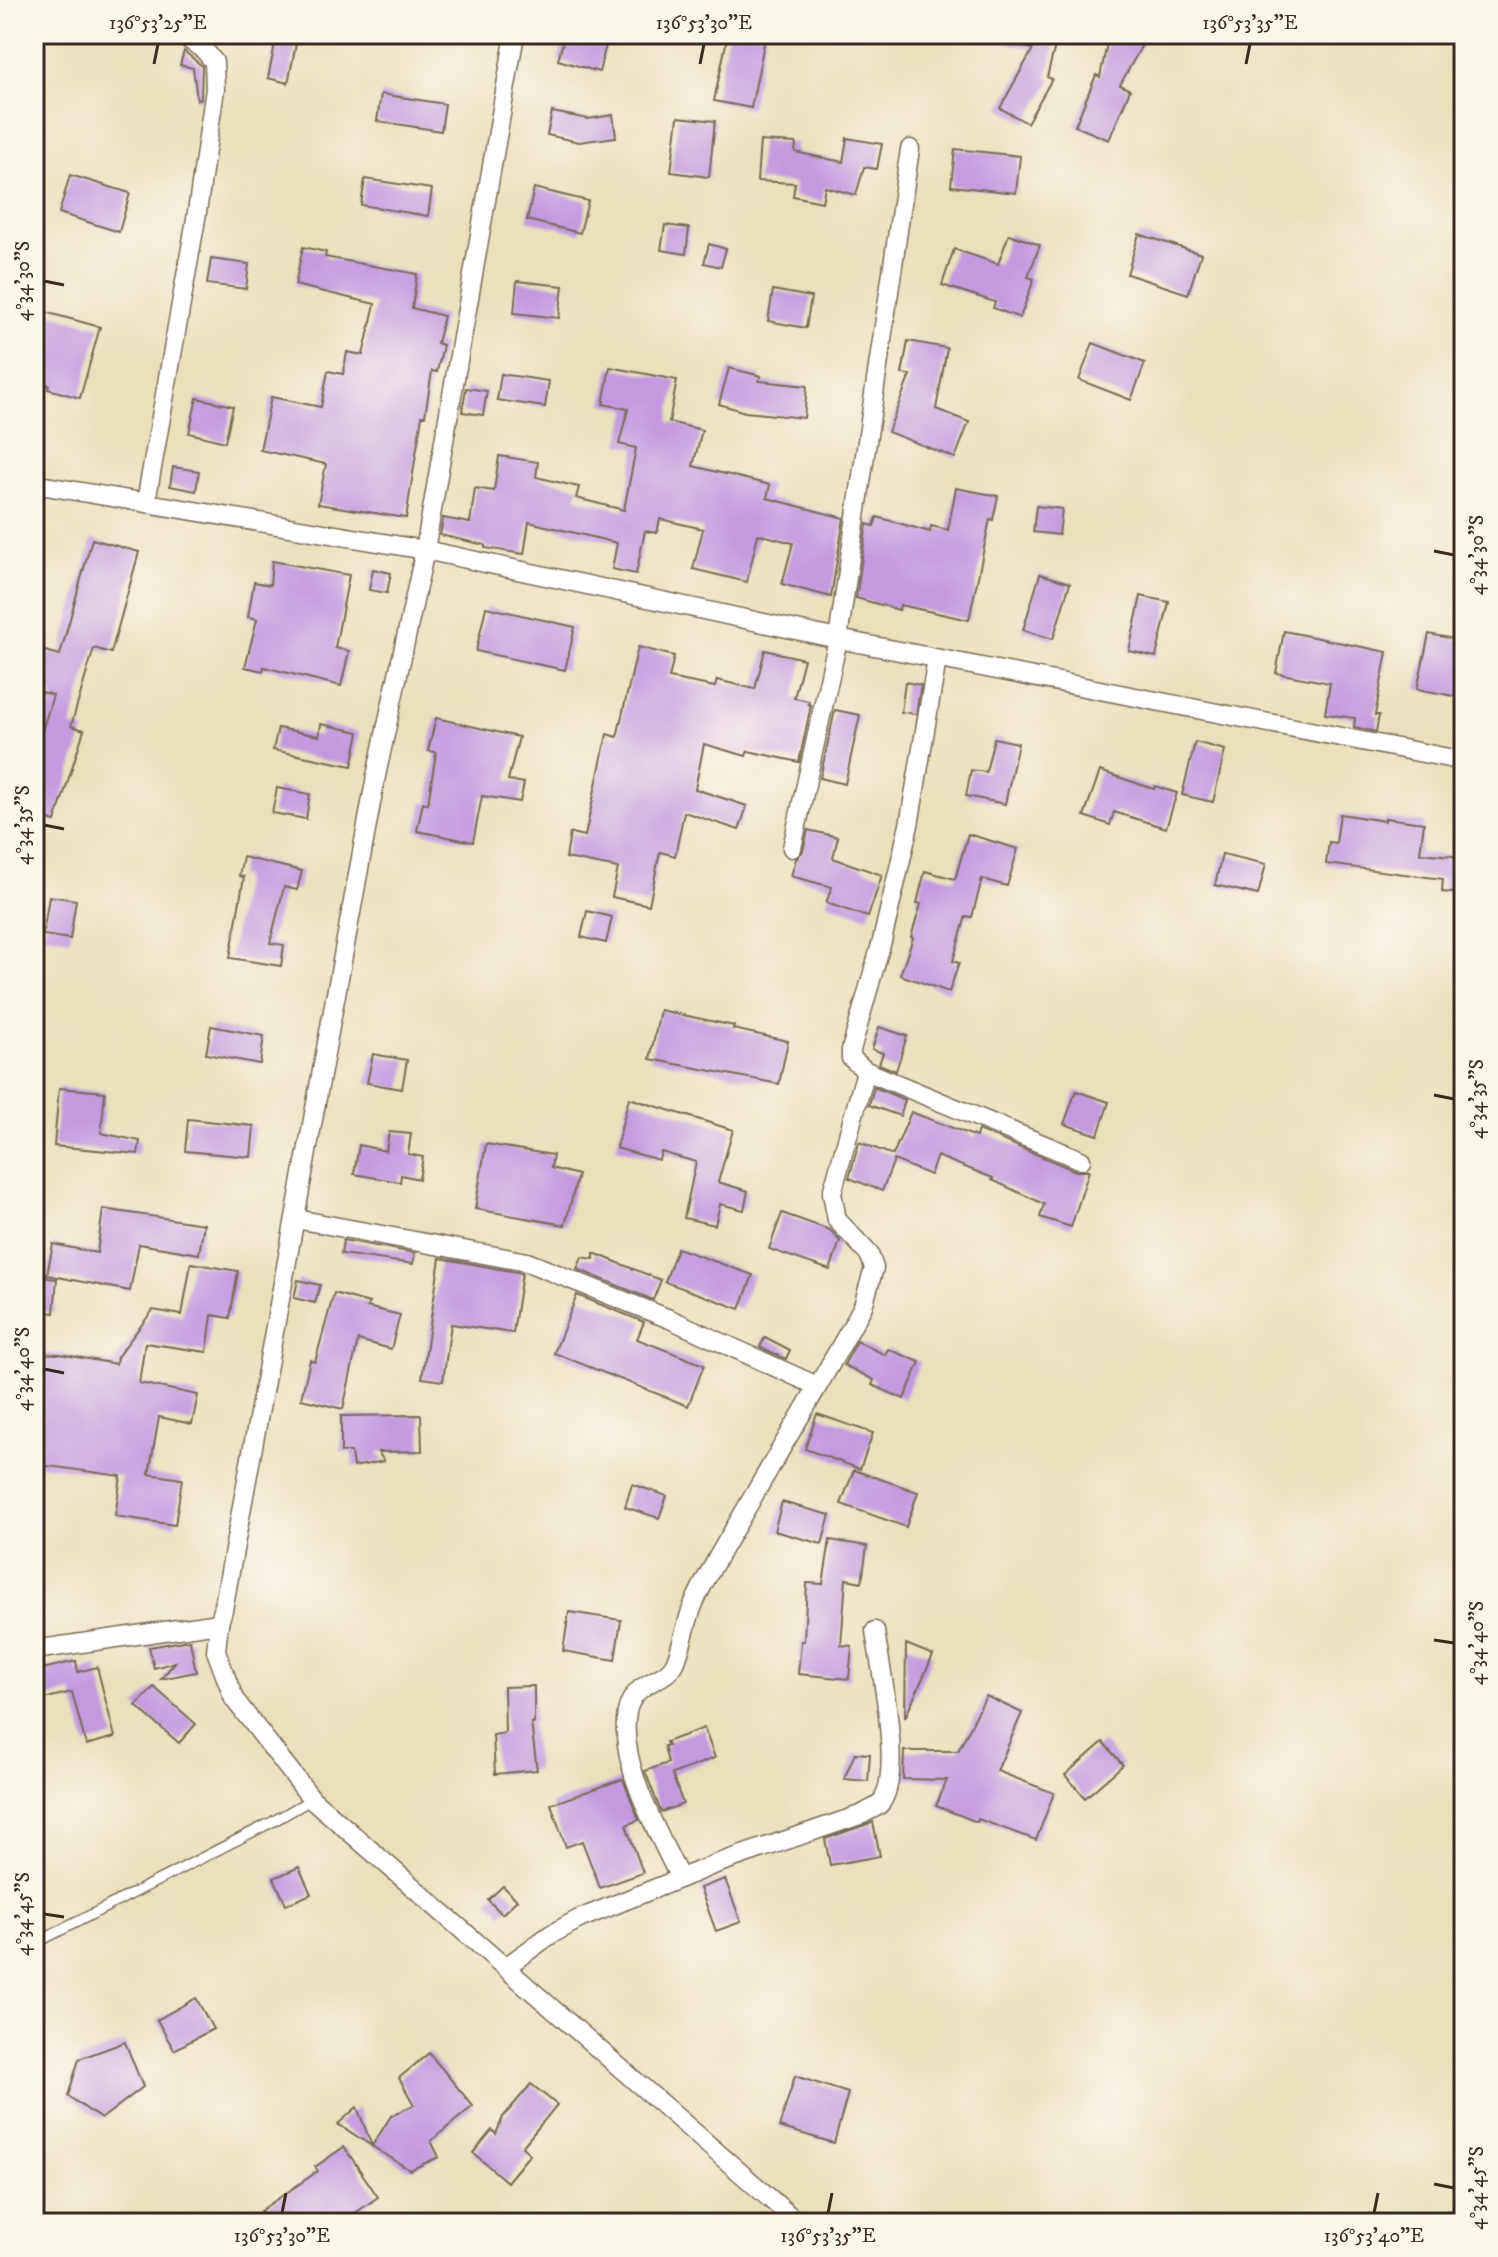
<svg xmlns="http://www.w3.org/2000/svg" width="1498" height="2257" viewBox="0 0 1498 2257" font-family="'IM FELL DW Pica',serif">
<rect width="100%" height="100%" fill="#fbf7ec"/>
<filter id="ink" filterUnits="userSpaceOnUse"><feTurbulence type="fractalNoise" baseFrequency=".0125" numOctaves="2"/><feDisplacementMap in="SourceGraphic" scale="16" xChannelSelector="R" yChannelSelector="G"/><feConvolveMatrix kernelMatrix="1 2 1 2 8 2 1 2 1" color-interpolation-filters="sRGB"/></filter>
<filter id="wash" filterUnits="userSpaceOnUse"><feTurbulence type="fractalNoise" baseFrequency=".006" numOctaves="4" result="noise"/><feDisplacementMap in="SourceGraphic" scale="32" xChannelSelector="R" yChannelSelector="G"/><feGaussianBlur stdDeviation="1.8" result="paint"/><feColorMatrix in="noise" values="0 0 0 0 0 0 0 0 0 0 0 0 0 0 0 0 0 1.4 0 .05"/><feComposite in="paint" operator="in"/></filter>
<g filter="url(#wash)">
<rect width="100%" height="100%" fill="#eae0bc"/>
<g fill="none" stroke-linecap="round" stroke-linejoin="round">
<path stroke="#45b1c2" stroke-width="7" d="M1445,2223L1464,2209"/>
</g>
<g id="blocks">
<g fill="#c499df">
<path d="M277,34H298L288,83L268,78Z"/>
<path d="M565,34H609L599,72L558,60Z"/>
<path d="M728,34H766L751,108L714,101Z"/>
<path d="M1001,34H1058L1047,77L1052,79L1027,123L1000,108L1033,49L1000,41Z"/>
<path d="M1109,34H1148L1120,85L1130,90L1109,140L1075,126L1096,75L1100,77Z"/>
<path d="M184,51L202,66L201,99L197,100L193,68L180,65Z"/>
<path d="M381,94L445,104L441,131L377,121Z"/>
<path d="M552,112L588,119L613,115L616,137L579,142L547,135Z"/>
<path d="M678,117L715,121L709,177L671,172Z"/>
<path d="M847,138L882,144L877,169L864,167L856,195L825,187L822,202L793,196L795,183L757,181L760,141L796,143L795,152L843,162Z"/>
<path d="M955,149L1020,156L1016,193L951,186Z"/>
<path d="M70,175L130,193L119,232L59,213Z"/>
<path d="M365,179L432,189L428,216L361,205Z"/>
<path d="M534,188L588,201L580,233L527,220Z"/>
<path d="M665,225L689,228L686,254L661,250Z"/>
<path d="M1009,234L1040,245L1028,277L1034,279L1020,318L993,308L995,302L942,285L954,249L998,264Z"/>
<path d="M1139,234L1201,254L1188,294L1127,274Z"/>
<path d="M709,244L726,249L721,267L704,263Z"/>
<path d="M303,247L326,252L325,257L417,274L412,308L444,316L437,343L443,345L437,372L432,371L425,416H422L406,518L318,504L326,464L260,450L271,397L321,407L328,371L343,374L347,352L363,355L375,304L295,285Z"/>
<path d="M211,259L249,264L246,289L207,284Z"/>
<path d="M517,281L563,286L559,318L514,313Z"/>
<path d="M773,290L811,297L806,328L768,321Z"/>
<path d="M34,309L100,327L80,398L48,389L49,385L34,381Z"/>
<path d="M908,341L947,348L936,409L969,422L955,458L888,432L910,375L902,374Z"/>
<path d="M1093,343L1145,363L1131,400L1079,380Z"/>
<path d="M610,367L677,380L669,422L702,430L693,466L770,485L767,498L844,518L831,597L782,584L793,543L758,534L747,582L693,569L703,529L660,519L657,533L645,531L636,574L612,569L617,543L529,522L524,554L485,548V545L440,535L443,518L470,523L475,488L494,491L499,456L538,462L536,477L579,487L576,498L624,510L636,448L619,444L628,409L603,404Z"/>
<path d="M729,368L761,376L759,381L807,386L804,418L745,412L719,404Z"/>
<path d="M501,374L549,381L545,407L497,400Z"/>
<path d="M466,388L487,391L483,415L462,412Z"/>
<path d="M197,398L233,406L225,442L189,433Z"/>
<path d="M173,467L199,471L196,491L170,486Z"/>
<path d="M956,488L998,496L993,520L990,519L969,620L900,605L899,610L856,598L867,524L874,526L877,517L930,532L931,526L948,530Z"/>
<path d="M1036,506L1062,509L1059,535L1033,532Z"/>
<path d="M92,539L139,552L111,653L94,648L71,726L84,730L55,822L34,816V758L53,695L34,690V648L60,655Z"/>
<path d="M272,561L349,575L335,648L349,651L341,686L264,667L263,671L245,667L257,619L248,617L254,582L270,585Z"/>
<path d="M373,569L391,573L387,593L369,590Z"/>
<path d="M1040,574L1070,583L1053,639L1023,630Z"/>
<path d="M1141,596L1169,602L1156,657L1129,651Z"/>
<path d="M486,607L575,627L565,670L476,651Z"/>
<path d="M1284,631L1387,652L1375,715H1379L1376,732L1354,727L1355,718L1325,714L1330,683L1276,673Z"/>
<path d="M1429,634L1464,641V698L1417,689Z"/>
<path d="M638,647L674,656L669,678L715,687L717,680L755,689L765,650L804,659L794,698L809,701L808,704L811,705L799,762L748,751L746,756L704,744L695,789L747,806L739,830L684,812L675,856L660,852L649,905L612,897L618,868L566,858L570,833L585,836L607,734L617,737Z"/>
<path d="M905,682L921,685L916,714L901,712Z"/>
<path d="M835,710L860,715L845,784L820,778Z"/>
<path d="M436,718L519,737L508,780L524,783L520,802L482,796L473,842L417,831L423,802L428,804L436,752L428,751Z"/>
<path d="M321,724L359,732L352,766L273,750L278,728L319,736Z"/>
<path d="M994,738L1018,743L1005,804L966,796L971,770L986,772Z"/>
<path d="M1195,742L1225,750L1213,802L1182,795Z"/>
<path d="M1100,771L1154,789L1155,786L1177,793L1166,828L1114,812L1110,825L1084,816Z"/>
<path d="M277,788L310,794L306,819L272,813Z"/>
<path d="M1340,814L1385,821V818L1424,823L1420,853L1464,857V894L1442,892L1443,879L1326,864L1329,842L1336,843Z"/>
<path d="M808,830L838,837L833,858L882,875L868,917L826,903L832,887L791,876L796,859L803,851Z"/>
<path d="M968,834L1018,849L1007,886L982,879L972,917L966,916L953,961L959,963L949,992L900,975L913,938L911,937L921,904L917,903L925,871L955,879Z"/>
<path d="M1222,854L1266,864L1258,895L1215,885Z"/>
<path d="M243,857L302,871L297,890L284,887L270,943L284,945L281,966L230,958L244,877L239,876Z"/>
<path d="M49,896L76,900L70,939L43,935Z"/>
<path d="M587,911L612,917L606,943L581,937Z"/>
<path d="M660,1010L734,1026L733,1029L788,1041L779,1084L650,1059Z"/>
<path d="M211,1026L264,1036L260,1064L206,1054Z"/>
<path d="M879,1027L907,1036L896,1071L879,1064L883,1053L872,1049Z"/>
<path d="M373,1054L407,1060L402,1089L367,1083Z"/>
<path d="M874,1087L905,1100L900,1116L869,1105Z"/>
<path d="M59,1088L105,1092L101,1133L140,1141L138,1154L54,1146Z"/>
<path d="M1076,1091L1109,1102L1098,1135L1064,1124Z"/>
<path d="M629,1098L733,1130L718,1182L748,1191L744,1210L720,1204L715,1225L684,1218L696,1162L661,1152L659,1160L616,1148Z"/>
<path d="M911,1112L976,1137L978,1130L1076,1171H1089L1071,1227L1040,1217L1044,1204L992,1180L993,1178L937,1156L930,1175L894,1160L882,1191L849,1178L859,1142L893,1155Z"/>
<path d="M188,1119L254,1126L251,1157L185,1151Z"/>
<path d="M389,1132L411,1134L408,1154L423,1157L419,1179L401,1175L400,1182L354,1174L359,1145L386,1151Z"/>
<path d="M486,1144L553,1155L551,1168L578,1175L565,1225L475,1209Z"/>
<path d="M103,1209L204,1224L199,1254L139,1244L130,1291L47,1275L53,1244L97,1253Z"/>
<path d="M782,1213L830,1230L840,1241L830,1270L769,1249Z"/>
<path d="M343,1240L415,1253L413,1264L341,1254Z"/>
<path d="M677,1248L753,1275L740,1309L665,1282Z"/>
<path d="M594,1253L661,1280L653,1300L577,1269L582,1257L594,1259Z"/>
<path d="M440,1258L522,1273L513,1333L451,1324L443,1381L422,1378Z"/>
<path d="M191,1263L238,1271L230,1318L212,1315L207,1352L145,1343L139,1383L198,1395L192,1424L159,1417L149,1474L182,1479L175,1525L115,1516L121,1476L34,1464V1353L60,1354L116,1364L117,1357L153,1310L182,1315Z"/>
<path d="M34,1276L57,1279L54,1313L34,1311Z"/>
<path d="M298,1280L320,1285L315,1303L294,1298Z"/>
<path d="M334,1293L369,1303L367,1307L400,1315L391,1349L358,1340L343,1409L301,1399L310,1360L315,1362Z"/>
<path d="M577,1295L644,1322L637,1339L704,1365L688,1406L554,1353Z"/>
<path d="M765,1337L790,1350L786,1359L760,1347Z"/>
<path d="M857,1341L885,1355L888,1349L920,1362L904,1399L872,1385L874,1380L844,1365Z"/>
<path d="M817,1414L873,1433L860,1469L805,1449Z"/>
<path d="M421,1415L422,1451L378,1452L384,1461L353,1467L351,1452H341V1416Z"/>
<path d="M854,1470L918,1492L906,1527L841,1504Z"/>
<path d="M632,1484L667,1496L659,1518L625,1507Z"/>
<path d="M782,1502L830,1515L822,1544L774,1531Z"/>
<path d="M830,1540L867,1546L862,1582L846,1579L841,1645L852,1646L849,1679L798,1674L801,1641H804L807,1583L823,1584Z"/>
<path d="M569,1612L621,1620L615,1660L563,1651Z"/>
<path d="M190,1640L196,1672L161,1679L175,1662L154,1668L149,1647Z"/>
<path d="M906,1644L933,1655L905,1718Z"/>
<path d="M76,1661L78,1672L97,1667L115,1737L86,1745L72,1692L39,1700L34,1671Z"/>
<path d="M534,1686V1723H531L537,1770L495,1774L493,1735L505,1733L504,1687Z"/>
<path d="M154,1687L196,1724L179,1743L136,1706Z"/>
<path d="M986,1696L1022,1713L997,1771L1054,1793L1036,1840L978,1819L977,1822L936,1806L947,1780L903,1779L904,1751H958Z"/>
<path d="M704,1728L715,1758L672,1774L683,1804L661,1812L645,1771L668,1763L664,1746H668L666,1742Z"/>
<path d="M1103,1742L1123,1765L1085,1798L1065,1775Z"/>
<path d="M855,1753L870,1754L868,1781L844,1779Z"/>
<path d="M623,1779L639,1820L626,1825L643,1873L600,1888L582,1841L566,1847L551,1804Z"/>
<path d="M873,1822L880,1856L830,1865L825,1839Z"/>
<path d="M299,1867L311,1894L286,1905L274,1878Z"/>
<path d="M725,1879L741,1922L716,1931L700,1888Z"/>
<path d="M503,1886L517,1900L502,1914L488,1900Z"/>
<path d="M196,1998L213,2029L174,2050L157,2020Z"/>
<path d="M125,2042L143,2087L101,2119L68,2096L79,2059Z"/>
<path d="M429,2053L473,2106L431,2141L439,2157L410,2170L372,2146L391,2116L414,2105L399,2078Z"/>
<path d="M795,2076L848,2093L834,2143L779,2127Z"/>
<path d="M531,2084L557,2105L522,2147L530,2154L507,2182L473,2153L492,2130L496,2134L503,2117Z"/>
<path d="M357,2107L372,2146L338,2124Z"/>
<path d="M344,2147L378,2197L341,2223H274L260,2211L318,2171L315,2167Z"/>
</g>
</g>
</g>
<g filter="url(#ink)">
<use href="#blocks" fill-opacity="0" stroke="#786a55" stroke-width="2"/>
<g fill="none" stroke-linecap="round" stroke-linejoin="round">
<defs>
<path id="service" d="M34,1944L272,1822L312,1799"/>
<g id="minor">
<path d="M34,484L425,550L838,639L1464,761"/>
<path d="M146,502L196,219L215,89L214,62L205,51L181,34"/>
<path d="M937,659L909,825L882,941L851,1050V1058L866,1071L1081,1160"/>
<path d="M792,848L838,639L910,149"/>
<path d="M296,1219L527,1262L672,1320L817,1386"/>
<path d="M219,1623L216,1651L234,1699L312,1799L798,2223"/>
<path d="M34,1650L219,1623L223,1610L376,776L425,550L515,34"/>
<path d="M680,1878C658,1833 618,1763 627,1712C634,1678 667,1684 676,1661C683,1643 686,1622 694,1603C710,1568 731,1535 750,1502C787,1437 827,1373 863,1306L874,1268L869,1254L837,1220L832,1193L866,1071"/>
<path d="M507,1966L550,1935L579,1919L716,1864L863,1814C867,1811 875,1808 879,1805C905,1779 880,1666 875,1631"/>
</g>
</defs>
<use href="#service" stroke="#786a55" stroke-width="12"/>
<use href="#minor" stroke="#786a55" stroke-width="21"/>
<use href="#service" stroke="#fff" stroke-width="9"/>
<use href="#minor" stroke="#fff" stroke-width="18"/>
</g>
</g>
<path fill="none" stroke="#3b2a1e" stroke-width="3" d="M154,64L158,44M700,64L704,44M1246,64L1250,44M44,281L64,285M1434,551L1454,555M44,825L64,829M1434,1095L1454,1099M44,1369L64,1373M1434,1640L1454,1643M44,1914L64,1917M1434,2184L1454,2188M282,2213L286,2193M828,2213L832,2193M1374,2213L1378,2193"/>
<rect width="1498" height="2257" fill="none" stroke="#fbf7ec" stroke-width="88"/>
<rect x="44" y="44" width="1410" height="2169" fill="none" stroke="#3b2a1e" stroke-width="3"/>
<g font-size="20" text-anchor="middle" fill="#3b2a1e">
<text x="158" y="29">136°53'25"E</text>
<text x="704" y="29">136°53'30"E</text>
<text x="1250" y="29">136°53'35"E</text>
<text transform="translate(22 281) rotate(-90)" y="7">4°34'30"S</text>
<text transform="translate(1476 555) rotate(-90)" y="7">4°34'30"S</text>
<text transform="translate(22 825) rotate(-90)" y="7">4°34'35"S</text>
<text transform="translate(1476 1099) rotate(-90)" y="7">4°34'35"S</text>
<text transform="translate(22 1369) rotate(-90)" y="7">4°34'40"S</text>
<text transform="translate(1476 1643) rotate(-90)" y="7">4°34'40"S</text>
<text transform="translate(22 1914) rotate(-90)" y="7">4°34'45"S</text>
<text transform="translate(1476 2188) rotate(-90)" y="7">4°34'45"S</text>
<text x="282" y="2242">136°53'30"E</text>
<text x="828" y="2242">136°53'35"E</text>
<text x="1374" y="2242">136°53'40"E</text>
</g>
</svg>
